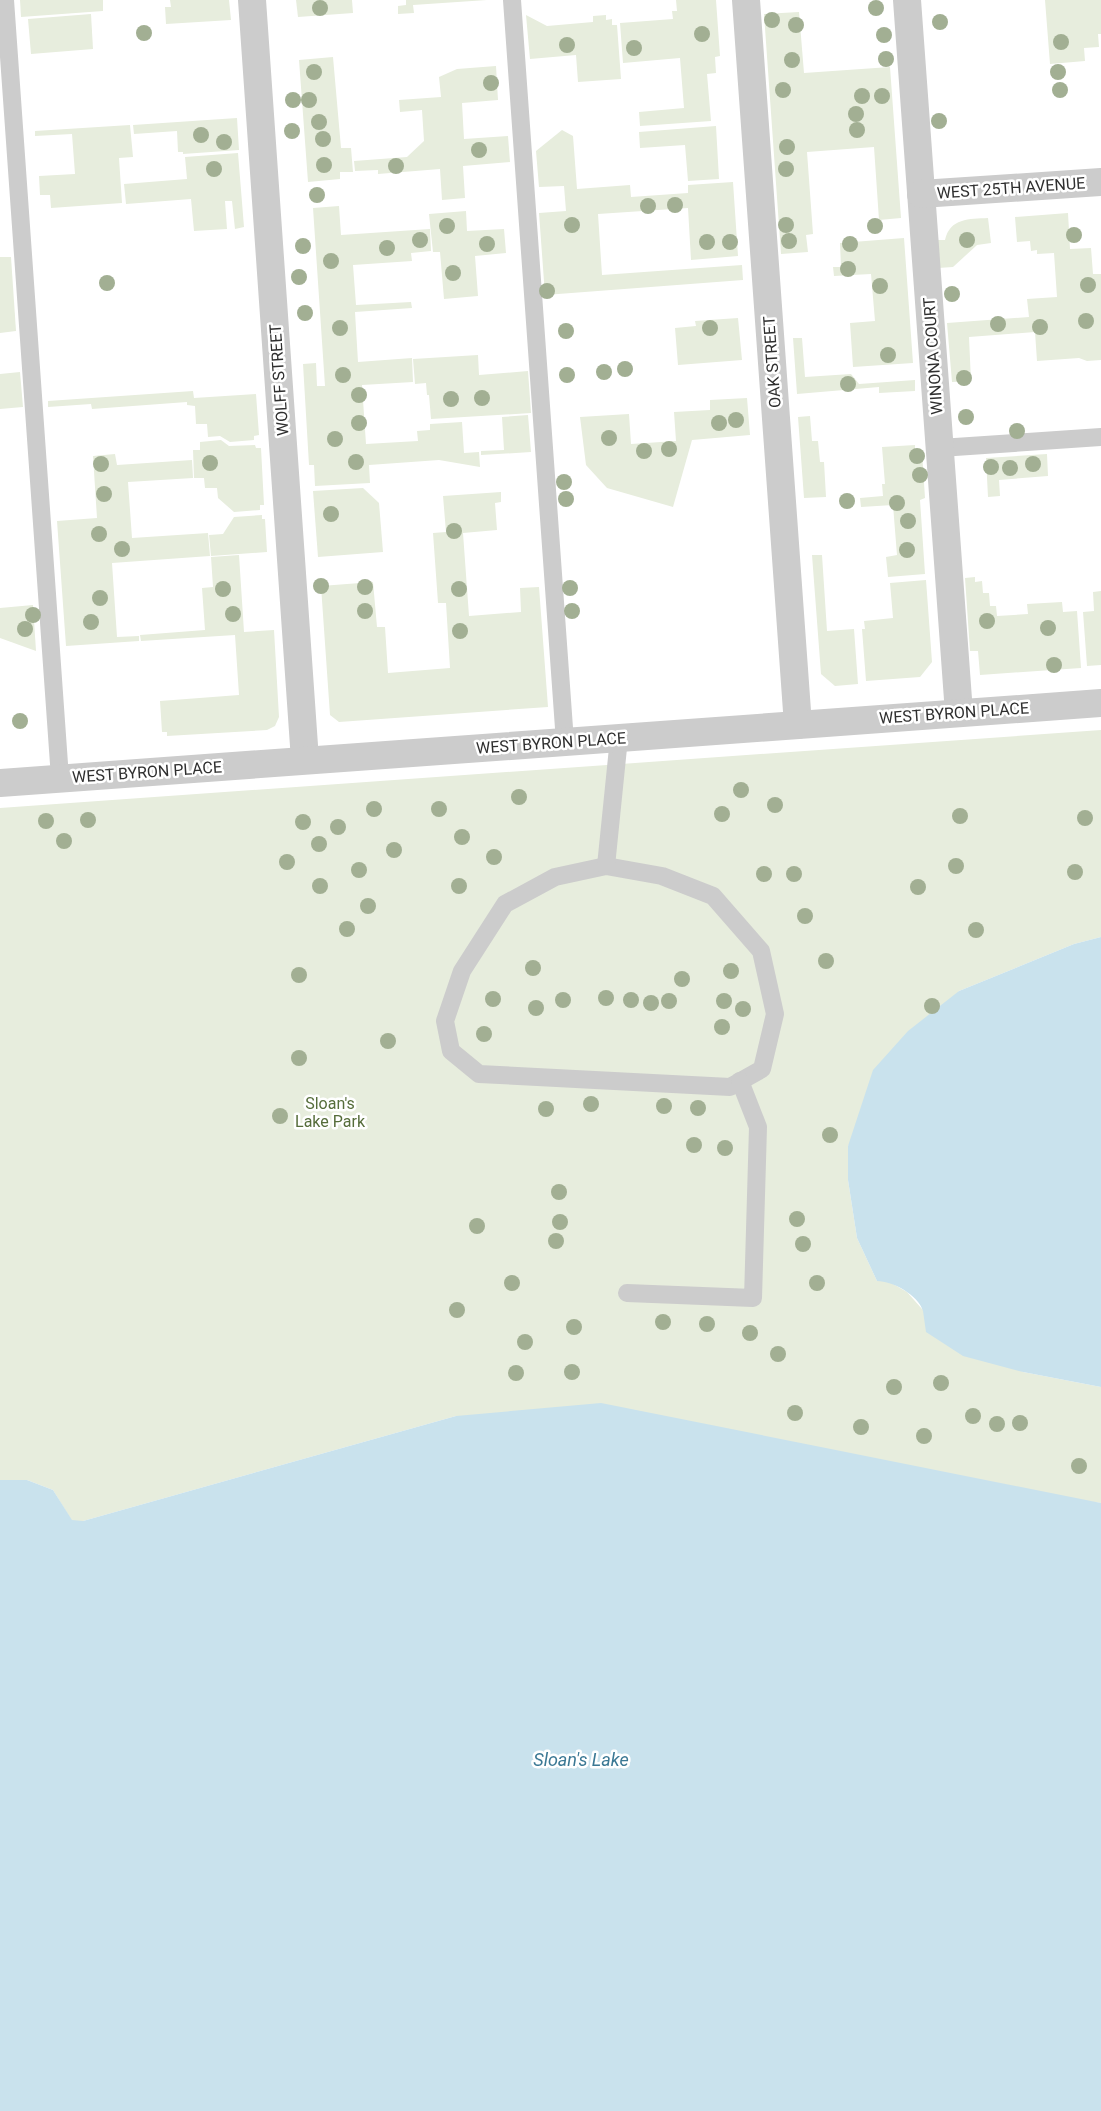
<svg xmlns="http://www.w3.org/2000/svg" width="1101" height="2111" viewBox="0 0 1101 2111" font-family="Roboto,sans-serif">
<rect width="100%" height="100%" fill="#fff"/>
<g fill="#e7eddd">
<path d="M20,0H103V11L21,17Z"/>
<path d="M170,0H229L231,20L166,24L165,7H171Z"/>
<path d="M296,0H352L353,13L298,17Z"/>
<path d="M406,0H487L413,5L414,13L398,14V6L406,5Z"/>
<path d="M676,0H716L720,56L715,57L716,73L707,74L711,121L640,126L639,112L684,108L680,58L623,63L620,23L673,19L672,11H677Z"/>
<path d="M1045,0H1101V34H1098L1099,47L1084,48L1085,61L1050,64Z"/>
<path d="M799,12L804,73L890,67L901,218L879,220L874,147L807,152L813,234L806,235L808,252L781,254L764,14Z"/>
<path d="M91,14L93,49L31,54L28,19Z"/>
<path d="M526,15L547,26L593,22V16L606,15V20L612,19V25H617L621,79L578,82L576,55L530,59Z"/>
<path d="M333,57L341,148H351L353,172H340V179L308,182L299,60Z"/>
<path d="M496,66L498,100L462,103L464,139L508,136L510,162L463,166L465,198L442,200L440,169L378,174V170L355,171L354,161L407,157L424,141L422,110L400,112L399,100L441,97L439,77L457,69Z"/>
<path d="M237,118L239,150L183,154V152H178L177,131L134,134L133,125Z"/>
<path d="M130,125L133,157L119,158L122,203L51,208L50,195H40L39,176L75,174L72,134L35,136V131Z"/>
<path d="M716,126L719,179L688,181L685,145L640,148L639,132Z"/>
<path d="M562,130L573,136L577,189L630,185L631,197L688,193V185L733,182L738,256L691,260L688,208L598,214L602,275L742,265L743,280L545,295L539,213L566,211L564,186L539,187L536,151Z"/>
<path d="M238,153L244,227L235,229L232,201H225L227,229L194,231L191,199L126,204L124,184L187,179L185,157Z"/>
<path d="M339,206L341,235L430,229L431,251L411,253L412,261L353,265L356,305L411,302L412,308L355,312L358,362L412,358L413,382L362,385L366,444L418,441L417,431L430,430V424L462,422L464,453L479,452L480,467L439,460L369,465L370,483L315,486L314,465H309L303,364L316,363L317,386H325L313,208Z"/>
<path d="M466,211L467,231L504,229L506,253L475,256L478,296L444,299L440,252H433L429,214Z"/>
<path d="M1068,213L1070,249L1091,248L1093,274H1101V360L1087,361L1079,358L1037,361L1035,332L969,337L971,381L952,382L947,323L1029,317L1027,299L1057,297L1054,253L1037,254V250L1031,251L1030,241L1017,242L1015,217Z"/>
<path d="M988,218L991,243L977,245L953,267L938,268L936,240H945C950,218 969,219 988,218Z"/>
<path d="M904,238L913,363L853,367L850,323L875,321L871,274L834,276L833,267H841L840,243Z"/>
<path d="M0,257H11L16,331L0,333Z"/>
<path d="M738,318L742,360L678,365L675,328L696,326L695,321Z"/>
<path d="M793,338H802L805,377L851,374L859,384L915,380V391L879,393V387L797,394Z"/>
<path d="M478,355L479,375L528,371L531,413L431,419L429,395H427L426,383L415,384L413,359Z"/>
<path d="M20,372L23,407L0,409V374Z"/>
<path d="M193,391L194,398L256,394L259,435L254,436V440L230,442L220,436L208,437L207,424H196L195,406L187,405V402L92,409L91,404L48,407V401Z"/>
<path d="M747,398L750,435L692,440L673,507L607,488L586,465L580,417L629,414L631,444L676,441L674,412L710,410V400Z"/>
<path d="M528,415L531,452L481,455V451L504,450L502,417Z"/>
<path d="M810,416L812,441H818L820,462H824L826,497L804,498L798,417Z"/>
<path d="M221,440L229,446L255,445L256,448H261L264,505H260V510L234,512L218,498L217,488H205L204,478H194L193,450H200V442Z"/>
<path d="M915,445V452H922L925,498L920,500L925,574L888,577L886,557L897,555L893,505L861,507L860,498L883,496L882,484H885L882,447Z"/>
<path d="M115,454L117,465L192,460L193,478L128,482L132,538L208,533L210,556L112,563L117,637L139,636V641L66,646L57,521L97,518L93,456Z"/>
<path d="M1047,454L1048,476L999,480L1000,496L988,497L986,458Z"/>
<path d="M363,488L379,503L383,552L318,557L313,491Z"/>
<path d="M501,492V502L495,503L497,530L463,533L469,616L521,612L520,588L539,587L548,707L339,722L330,715L321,586L373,582L377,627H385L388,673L450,668L446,603H438L433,533L446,532L443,496Z"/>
<path d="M262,515V519H265L267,552L211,556L209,535L223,534L234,517Z"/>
<path d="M239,555L244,632L274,630L279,717L275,726L267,730L167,736V732H162L160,701L239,695L235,635L141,641L140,635L205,630L202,588L213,587L211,557Z"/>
<path d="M812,555H822L827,631L854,629L858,684L835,686L821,674Z"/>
<path d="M975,577V582L982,581L983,593H989L990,606H996L997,616L1028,614L1027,604L1062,602L1063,612L1077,611L1081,668L980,675L978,651H970L965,578Z"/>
<path d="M926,580L932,662L920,677L866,681L862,629H865L864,621L893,618L890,583Z"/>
<path d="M1101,591V665L1087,666L1083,612L1094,611L1093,592Z"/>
<path d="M33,605L36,651L0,638V608Z"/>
<path d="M1101,730V937L1074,944L959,991L848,1146V1180L857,1238L877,1281H888L907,1292L922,1309L1023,1372L1101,1387V1503L456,1416L83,1521H72L53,1490L27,1480H0V808Z"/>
</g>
<g fill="#c9e2ed">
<path d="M1101,937V1387L1023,1372L963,1356L926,1332C925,1325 924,1318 923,1311C918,1295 893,1281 877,1281L857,1238L848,1180V1146L873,1070L908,1031L959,991L1074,944Z"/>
<path d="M601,1403L1101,1503V2111H0V1480H27L53,1490L72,1520L83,1521L456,1416Z"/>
</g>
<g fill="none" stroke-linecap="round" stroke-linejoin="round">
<g stroke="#ccc" stroke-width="18">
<path d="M5,0L60,778"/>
<path d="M512,0L565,742"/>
<path d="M940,448L1101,437"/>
<path d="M606,866L662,876L713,896L761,951L775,1014L762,1069L730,1087L479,1074L451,1051L445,1021L462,971L505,904L555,877Z"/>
<path d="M606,866L619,738"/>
<path d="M627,1293L753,1298L758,1127L740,1081"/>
</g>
<g stroke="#ccc" stroke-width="28">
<path d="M252,0L305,760"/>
<path d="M746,0L798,725"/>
<path d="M907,0L959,713"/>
<path d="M921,194L1101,182"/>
<path d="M0,783L1101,703"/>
</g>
</g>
<g fill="#a2af93">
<circle cx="320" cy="8" r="8"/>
<circle cx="876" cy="8" r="8"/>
<circle cx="772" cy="20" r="8"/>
<circle cx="940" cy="22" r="8"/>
<circle cx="796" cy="25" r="8"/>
<circle cx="144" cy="33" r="8"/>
<circle cx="702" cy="34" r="8"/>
<circle cx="884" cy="35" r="8"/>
<circle cx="1061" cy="42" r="8"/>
<circle cx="567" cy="45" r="8"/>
<circle cx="634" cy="48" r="8"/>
<circle cx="886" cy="59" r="8"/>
<circle cx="792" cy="60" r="8"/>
<circle cx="314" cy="72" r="8"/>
<circle cx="1058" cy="72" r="8"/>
<circle cx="491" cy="83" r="8"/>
<circle cx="783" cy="90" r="8"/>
<circle cx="1060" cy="90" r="8"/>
<circle cx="862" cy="96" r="8"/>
<circle cx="882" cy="96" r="8"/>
<circle cx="293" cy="100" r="8"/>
<circle cx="309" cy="100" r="8"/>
<circle cx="856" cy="114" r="8"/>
<circle cx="939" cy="121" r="8"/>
<circle cx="319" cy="122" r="8"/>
<circle cx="857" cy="130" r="8"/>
<circle cx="292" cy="131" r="8"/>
<circle cx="201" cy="135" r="8"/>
<circle cx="323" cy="139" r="8"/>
<circle cx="224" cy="142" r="8"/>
<circle cx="787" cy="147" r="8"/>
<circle cx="479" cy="150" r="8"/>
<circle cx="324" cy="165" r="8"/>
<circle cx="396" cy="166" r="8"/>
<circle cx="214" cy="169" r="8"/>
<circle cx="786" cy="169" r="8"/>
<circle cx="317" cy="195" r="8"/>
<circle cx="675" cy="205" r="8"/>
<circle cx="648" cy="206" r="8"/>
<circle cx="572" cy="225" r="8"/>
<circle cx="786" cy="225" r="8"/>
<circle cx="447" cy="226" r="8"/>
<circle cx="875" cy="226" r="8"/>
<circle cx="1074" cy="235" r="8"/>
<circle cx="420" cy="240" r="8"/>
<circle cx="967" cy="240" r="8"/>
<circle cx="789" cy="241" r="8"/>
<circle cx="707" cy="242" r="8"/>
<circle cx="730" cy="242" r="8"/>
<circle cx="487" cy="244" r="8"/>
<circle cx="850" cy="244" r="8"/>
<circle cx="303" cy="246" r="8"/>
<circle cx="387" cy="248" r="8"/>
<circle cx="331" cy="261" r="8"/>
<circle cx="848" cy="269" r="8"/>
<circle cx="453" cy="273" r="8"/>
<circle cx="299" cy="277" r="8"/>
<circle cx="107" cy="283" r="8"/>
<circle cx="1088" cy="285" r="8"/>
<circle cx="880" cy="286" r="8"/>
<circle cx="547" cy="291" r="8"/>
<circle cx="952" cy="294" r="8"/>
<circle cx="305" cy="313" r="8"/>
<circle cx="1086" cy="321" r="8"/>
<circle cx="998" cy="324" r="8"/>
<circle cx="1040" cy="327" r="8"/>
<circle cx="340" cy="328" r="8"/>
<circle cx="710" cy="328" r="8"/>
<circle cx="566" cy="331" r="8"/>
<circle cx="888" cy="355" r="8"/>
<circle cx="625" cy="369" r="8"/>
<circle cx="604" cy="372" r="8"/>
<circle cx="343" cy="375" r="8"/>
<circle cx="567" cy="375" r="8"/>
<circle cx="964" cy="378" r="8"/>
<circle cx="848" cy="384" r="8"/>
<circle cx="359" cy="395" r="8"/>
<circle cx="482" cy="398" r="8"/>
<circle cx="451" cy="399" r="8"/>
<circle cx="966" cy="417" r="8"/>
<circle cx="736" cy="420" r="8"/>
<circle cx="359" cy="423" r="8"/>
<circle cx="719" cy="423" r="8"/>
<circle cx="1017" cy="431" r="8"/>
<circle cx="609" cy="438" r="8"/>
<circle cx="335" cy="439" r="8"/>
<circle cx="669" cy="449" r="8"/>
<circle cx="644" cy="451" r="8"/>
<circle cx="917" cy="456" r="8"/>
<circle cx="356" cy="462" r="8"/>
<circle cx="210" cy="463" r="8"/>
<circle cx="101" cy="464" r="8"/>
<circle cx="1033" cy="464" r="8"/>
<circle cx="991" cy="467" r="8"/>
<circle cx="1010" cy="468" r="8"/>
<circle cx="920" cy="475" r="8"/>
<circle cx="564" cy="482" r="8"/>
<circle cx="104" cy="494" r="8"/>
<circle cx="566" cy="499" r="8"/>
<circle cx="847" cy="501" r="8"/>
<circle cx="897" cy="503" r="8"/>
<circle cx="331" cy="514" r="8"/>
<circle cx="908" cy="521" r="8"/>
<circle cx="454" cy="531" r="8"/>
<circle cx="99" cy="534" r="8"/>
<circle cx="122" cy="549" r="8"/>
<circle cx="907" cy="550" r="8"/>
<circle cx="321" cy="586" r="8"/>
<circle cx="365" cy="587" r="8"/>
<circle cx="570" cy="588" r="8"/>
<circle cx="223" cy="589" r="8"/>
<circle cx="459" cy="589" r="8"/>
<circle cx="100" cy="598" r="8"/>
<circle cx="365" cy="611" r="8"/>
<circle cx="572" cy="611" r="8"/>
<circle cx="233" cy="614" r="8"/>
<circle cx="33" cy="615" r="8"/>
<circle cx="987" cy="621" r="8"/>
<circle cx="91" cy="622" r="8"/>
<circle cx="1048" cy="628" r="8"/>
<circle cx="25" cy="629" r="8"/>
<circle cx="460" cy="631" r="8"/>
<circle cx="1054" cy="665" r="8"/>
<circle cx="20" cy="721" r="8"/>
<circle cx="741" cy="790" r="8"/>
<circle cx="519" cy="797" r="8"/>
<circle cx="775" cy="805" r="8"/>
<circle cx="374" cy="809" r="8"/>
<circle cx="439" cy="809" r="8"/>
<circle cx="722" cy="814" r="8"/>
<circle cx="960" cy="816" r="8"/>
<circle cx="1085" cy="818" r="8"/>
<circle cx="88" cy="820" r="8"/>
<circle cx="46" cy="821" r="8"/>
<circle cx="303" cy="822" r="8"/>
<circle cx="338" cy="827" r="8"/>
<circle cx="462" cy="837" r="8"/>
<circle cx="64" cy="841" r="8"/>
<circle cx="319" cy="844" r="8"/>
<circle cx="394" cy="850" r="8"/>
<circle cx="494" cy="857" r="8"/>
<circle cx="287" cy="862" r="8"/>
<circle cx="956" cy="866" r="8"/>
<circle cx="359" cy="870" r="8"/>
<circle cx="1075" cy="872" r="8"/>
<circle cx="764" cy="874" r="8"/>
<circle cx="794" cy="874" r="8"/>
<circle cx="320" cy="886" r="8"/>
<circle cx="459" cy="886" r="8"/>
<circle cx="918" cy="887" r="8"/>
<circle cx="368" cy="906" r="8"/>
<circle cx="805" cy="916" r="8"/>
<circle cx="347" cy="929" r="8"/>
<circle cx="976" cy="930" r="8"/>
<circle cx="826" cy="961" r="8"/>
<circle cx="533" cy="968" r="8"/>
<circle cx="731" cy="971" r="8"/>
<circle cx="299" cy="975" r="8"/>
<circle cx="682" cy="979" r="8"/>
<circle cx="606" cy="998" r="8"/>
<circle cx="493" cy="999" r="8"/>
<circle cx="563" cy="1000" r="8"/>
<circle cx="631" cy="1000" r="8"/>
<circle cx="669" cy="1001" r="8"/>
<circle cx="724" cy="1001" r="8"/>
<circle cx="651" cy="1003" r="8"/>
<circle cx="932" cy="1006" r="8"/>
<circle cx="536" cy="1008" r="8"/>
<circle cx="743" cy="1009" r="8"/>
<circle cx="722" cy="1027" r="8"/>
<circle cx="484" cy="1034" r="8"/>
<circle cx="388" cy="1041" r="8"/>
<circle cx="299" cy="1058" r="8"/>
<circle cx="591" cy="1104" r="8"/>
<circle cx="664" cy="1106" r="8"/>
<circle cx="698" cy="1108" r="8"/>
<circle cx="546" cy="1109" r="8"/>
<circle cx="280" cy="1116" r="8"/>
<circle cx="830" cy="1135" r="8"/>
<circle cx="694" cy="1145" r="8"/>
<circle cx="725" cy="1148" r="8"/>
<circle cx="559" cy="1192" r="8"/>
<circle cx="797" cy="1219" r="8"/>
<circle cx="560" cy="1222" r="8"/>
<circle cx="477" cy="1226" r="8"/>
<circle cx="556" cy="1241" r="8"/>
<circle cx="803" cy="1244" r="8"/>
<circle cx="512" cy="1283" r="8"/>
<circle cx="817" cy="1283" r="8"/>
<circle cx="457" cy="1310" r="8"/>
<circle cx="663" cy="1322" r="8"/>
<circle cx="707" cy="1324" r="8"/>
<circle cx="574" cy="1327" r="8"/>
<circle cx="750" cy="1333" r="8"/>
<circle cx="525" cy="1342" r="8"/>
<circle cx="778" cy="1354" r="8"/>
<circle cx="572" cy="1372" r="8"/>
<circle cx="516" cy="1373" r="8"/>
<circle cx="941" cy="1383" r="8"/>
<circle cx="894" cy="1387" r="8"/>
<circle cx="795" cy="1413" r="8"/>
<circle cx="973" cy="1416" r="8"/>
<circle cx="1020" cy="1423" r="8"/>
<circle cx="997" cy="1424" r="8"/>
<circle cx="861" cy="1427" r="8"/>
<circle cx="924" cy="1436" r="8"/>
<circle cx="1079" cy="1466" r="8"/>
</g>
<g text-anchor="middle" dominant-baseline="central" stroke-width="5" stroke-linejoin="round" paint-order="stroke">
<g font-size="16" fill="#2f2f2f" stroke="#fff">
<text transform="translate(1011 188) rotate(-4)">WEST 25TH AVENUE</text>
<text transform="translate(933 356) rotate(-94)">WINONA COURT</text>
<text transform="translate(772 362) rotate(-94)">OAK STREET</text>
<text transform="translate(279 380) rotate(-94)">WOLFF STREET</text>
<text transform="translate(954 713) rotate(-4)">WEST BYRON PLACE</text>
<text transform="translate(551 743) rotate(-4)">WEST BYRON PLACE</text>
<text transform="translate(147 772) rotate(-4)">WEST BYRON PLACE</text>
</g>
<g font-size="16" fill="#566d3b" stroke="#fff">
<text x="330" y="1103">Sloan's<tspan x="330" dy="18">Lake Park</tspan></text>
</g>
<g font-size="18" font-style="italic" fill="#3b7894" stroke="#fff">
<text x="581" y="1759">Sloan's Lake</text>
</g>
</g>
</svg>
